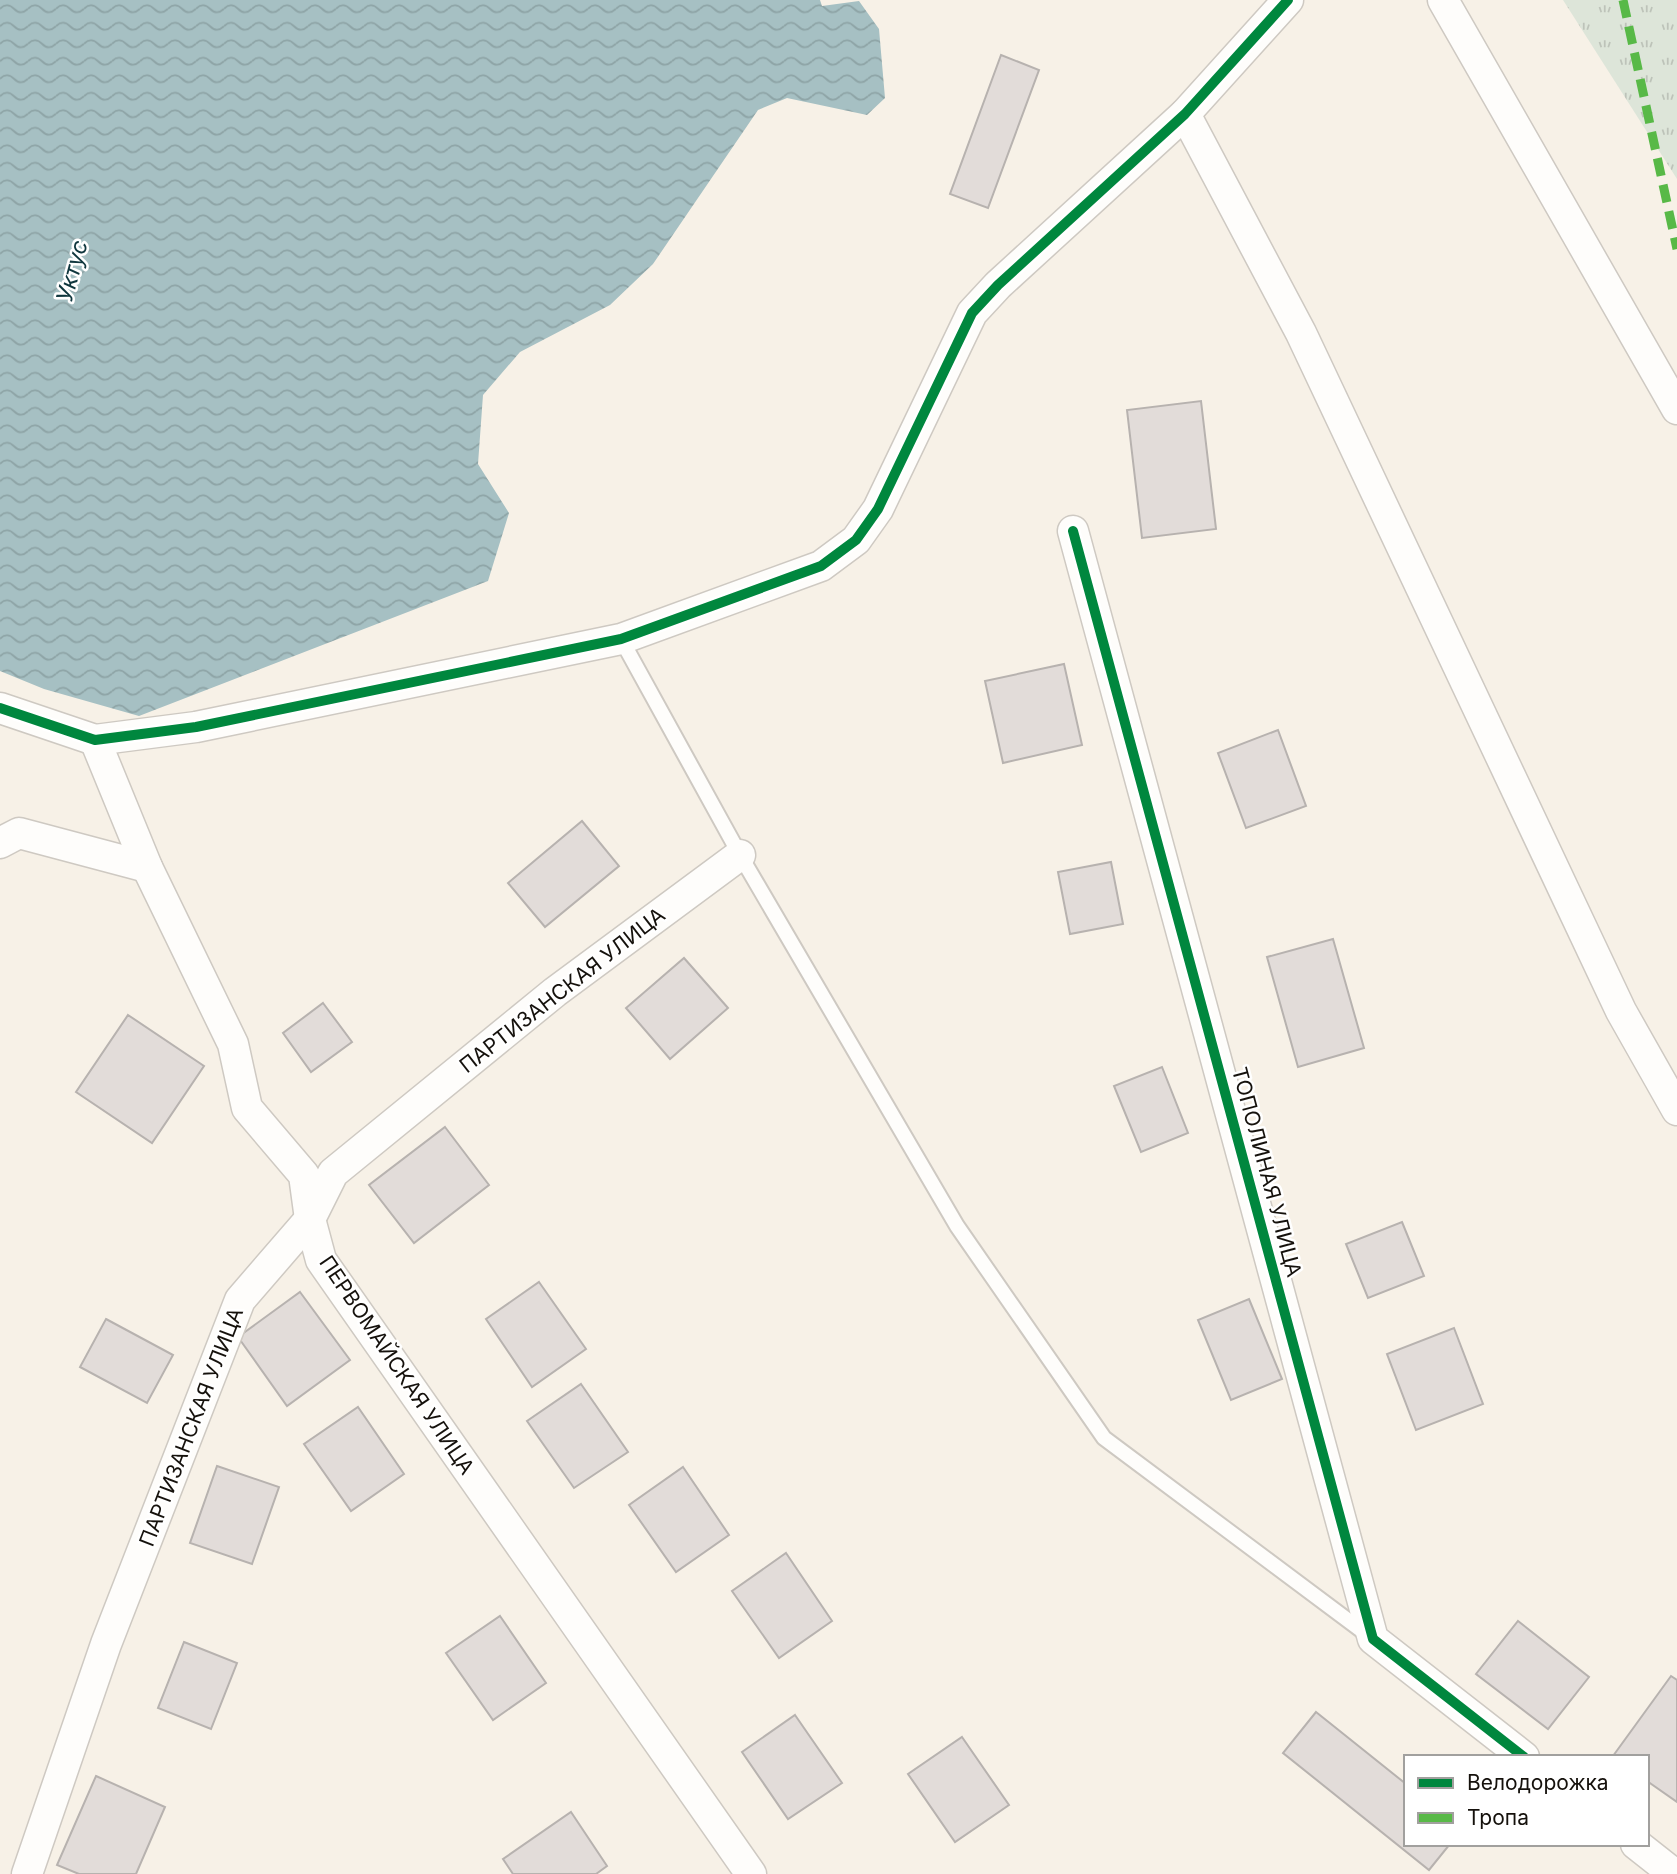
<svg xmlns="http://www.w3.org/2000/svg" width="1677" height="1874" viewBox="0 0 1677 1874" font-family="Inter,sans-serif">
<defs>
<pattern id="grass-tufts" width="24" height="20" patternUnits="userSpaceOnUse" patternTransform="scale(1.75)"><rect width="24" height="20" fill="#dde5d9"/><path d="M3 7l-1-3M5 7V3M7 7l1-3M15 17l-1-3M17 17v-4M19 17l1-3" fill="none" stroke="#bdc3b9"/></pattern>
<pattern id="water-waves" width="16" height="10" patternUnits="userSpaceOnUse" patternTransform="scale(1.75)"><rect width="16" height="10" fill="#a6c0c3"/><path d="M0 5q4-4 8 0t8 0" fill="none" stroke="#8ea4a6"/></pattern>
</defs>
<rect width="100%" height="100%" fill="#f7f1e7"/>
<path fill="url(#grass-tufts)" d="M1563,0H1677V179Z"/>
<path fill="url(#water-waves)" d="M0,0H820L822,6L859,1L879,29L885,98L867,115L787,98L758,110L653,264L610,305L520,352L483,395L478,464L509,513L488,581L139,716L44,689L0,671Z"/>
<g fill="#e2dcd9" stroke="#b7b2af" stroke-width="2">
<path d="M1001,55L1039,70L988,208L950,194Z"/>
<path d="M1201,401L1216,529L1142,538L1127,410Z"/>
<path d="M1064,664L1082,745L1003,763L985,681Z"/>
<path d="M1278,730L1306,806L1246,828L1218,753Z"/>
<path d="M582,821L619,866L545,927L508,883Z"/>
<path d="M1111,862L1123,924L1070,934L1058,872Z"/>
<path d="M1333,939L1364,1048L1298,1067L1267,957Z"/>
<path d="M684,958L728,1008L670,1059L626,1008Z"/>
<path d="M323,1003L352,1042L311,1072L283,1033Z"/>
<path d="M128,1015L204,1066L152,1143L76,1092Z"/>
<path d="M1162,1067L1188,1133L1141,1152L1114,1086Z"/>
<path d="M445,1127L489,1185L414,1243L369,1185Z"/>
<path d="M1402,1222L1424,1276L1368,1298L1346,1244Z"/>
<path d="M539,1282L586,1349L532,1387L486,1319Z"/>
<path d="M300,1292L350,1360L287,1406L238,1337Z"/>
<path d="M1249,1299L1282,1379L1231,1400L1198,1320Z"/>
<path d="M106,1319L173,1355L147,1403L80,1367Z"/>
<path d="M1454,1328L1483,1404L1416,1430L1387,1354Z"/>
<path d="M581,1384L628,1452L574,1488L527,1421Z"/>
<path d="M358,1407L404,1474L351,1511L304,1444Z"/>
<path d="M217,1466L279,1487L252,1564L190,1543Z"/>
<path d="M683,1467L729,1535L676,1572L629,1505Z"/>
<path d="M786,1553L832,1621L779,1658L732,1591Z"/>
<path d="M500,1616L546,1683L493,1720L446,1653Z"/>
<path d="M1518,1621L1589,1677L1548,1729L1476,1674Z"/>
<path d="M184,1642L237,1663L211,1729L158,1708Z"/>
<path d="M1671,1676L1677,1680V1802L1647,1781V1757L1613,1756Z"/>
<path d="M1316,1712L1406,1784V1844H1450L1429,1870L1283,1753Z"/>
<path d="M795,1715L842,1783L788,1819L742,1752Z"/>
<path d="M962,1737L1009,1805L955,1842L908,1774Z"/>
<path d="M96,1776L165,1807L136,1874H79L57,1865Z"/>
<path d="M571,1812L607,1866L596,1874H513L503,1859Z"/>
</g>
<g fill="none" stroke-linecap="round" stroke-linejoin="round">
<defs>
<path id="lane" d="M621,639L740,855L957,1226L1104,1438L1369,1636"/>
<g id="street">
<path d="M1443,0L1677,409"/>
<path d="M1185,114L1301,333L1621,1011L1677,1110"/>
<path d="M1073,531L1373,1639L1524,1757"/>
<path d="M0,708L95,740L196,727L621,639L821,566L856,540L878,509L972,313L998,285L1185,114L1288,0"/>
<path d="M95,740L147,867L233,1044L247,1108L304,1175L310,1219L321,1260L751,1874"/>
<path d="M0,843L19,833L147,867"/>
<path d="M1636,1844L1674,1874"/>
<path d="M27,1874L106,1644L240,1300L310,1219L333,1173L555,992L740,855"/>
</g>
</defs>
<use href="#lane" stroke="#cec9c2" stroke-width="18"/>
<use href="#street" stroke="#cec9c2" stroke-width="33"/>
<use href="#lane" stroke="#fefdfb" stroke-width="14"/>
<use href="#street" stroke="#fefdfb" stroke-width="30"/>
<path stroke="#58b947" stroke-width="9" stroke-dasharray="18 9" stroke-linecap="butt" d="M1623,0L1677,249"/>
<defs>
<g id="cycleway">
<path d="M1073,531L1373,1639L1524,1757"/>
<path d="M0,708L95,740L196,727L621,639L821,566L856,540L878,509L972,313L998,285L1185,114L1288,0"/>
</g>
</defs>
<use href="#cycleway" stroke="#fff" stroke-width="15"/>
<use href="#cycleway" stroke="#00873e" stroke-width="10"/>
</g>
<g text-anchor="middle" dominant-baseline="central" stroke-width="5" stroke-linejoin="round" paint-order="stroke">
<g font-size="21" fill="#15110c" stroke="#fff">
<text transform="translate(562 990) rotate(-38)">ПАРТИЗАНСКАЯ УЛИЦА</text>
<text transform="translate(1267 1172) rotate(75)">ТОПОЛИНАЯ УЛИЦА</text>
<text transform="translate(397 1365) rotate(56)">ПЕРВОМАЙСКАЯ УЛИЦА</text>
<text transform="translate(191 1427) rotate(-69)">ПАРТИЗАНСКАЯ УЛИЦА</text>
</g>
<g font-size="23" font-style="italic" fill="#0f363d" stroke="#fff">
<text transform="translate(72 271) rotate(-75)">Уктус</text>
</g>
</g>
<rect x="1404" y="1755" width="245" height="91" fill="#ffffff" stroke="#a1a09e" stroke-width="2"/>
<rect x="1418" y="1778" width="35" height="10" fill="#00873e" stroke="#a1a09e" stroke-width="2"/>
<text x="1467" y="1790" font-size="21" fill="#15110c">Велодорожка</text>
<rect x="1418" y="1813" width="35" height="10" fill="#58b947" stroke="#a1a09e" stroke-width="2"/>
<text x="1467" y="1825" font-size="21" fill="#15110c">Тропа</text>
</svg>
